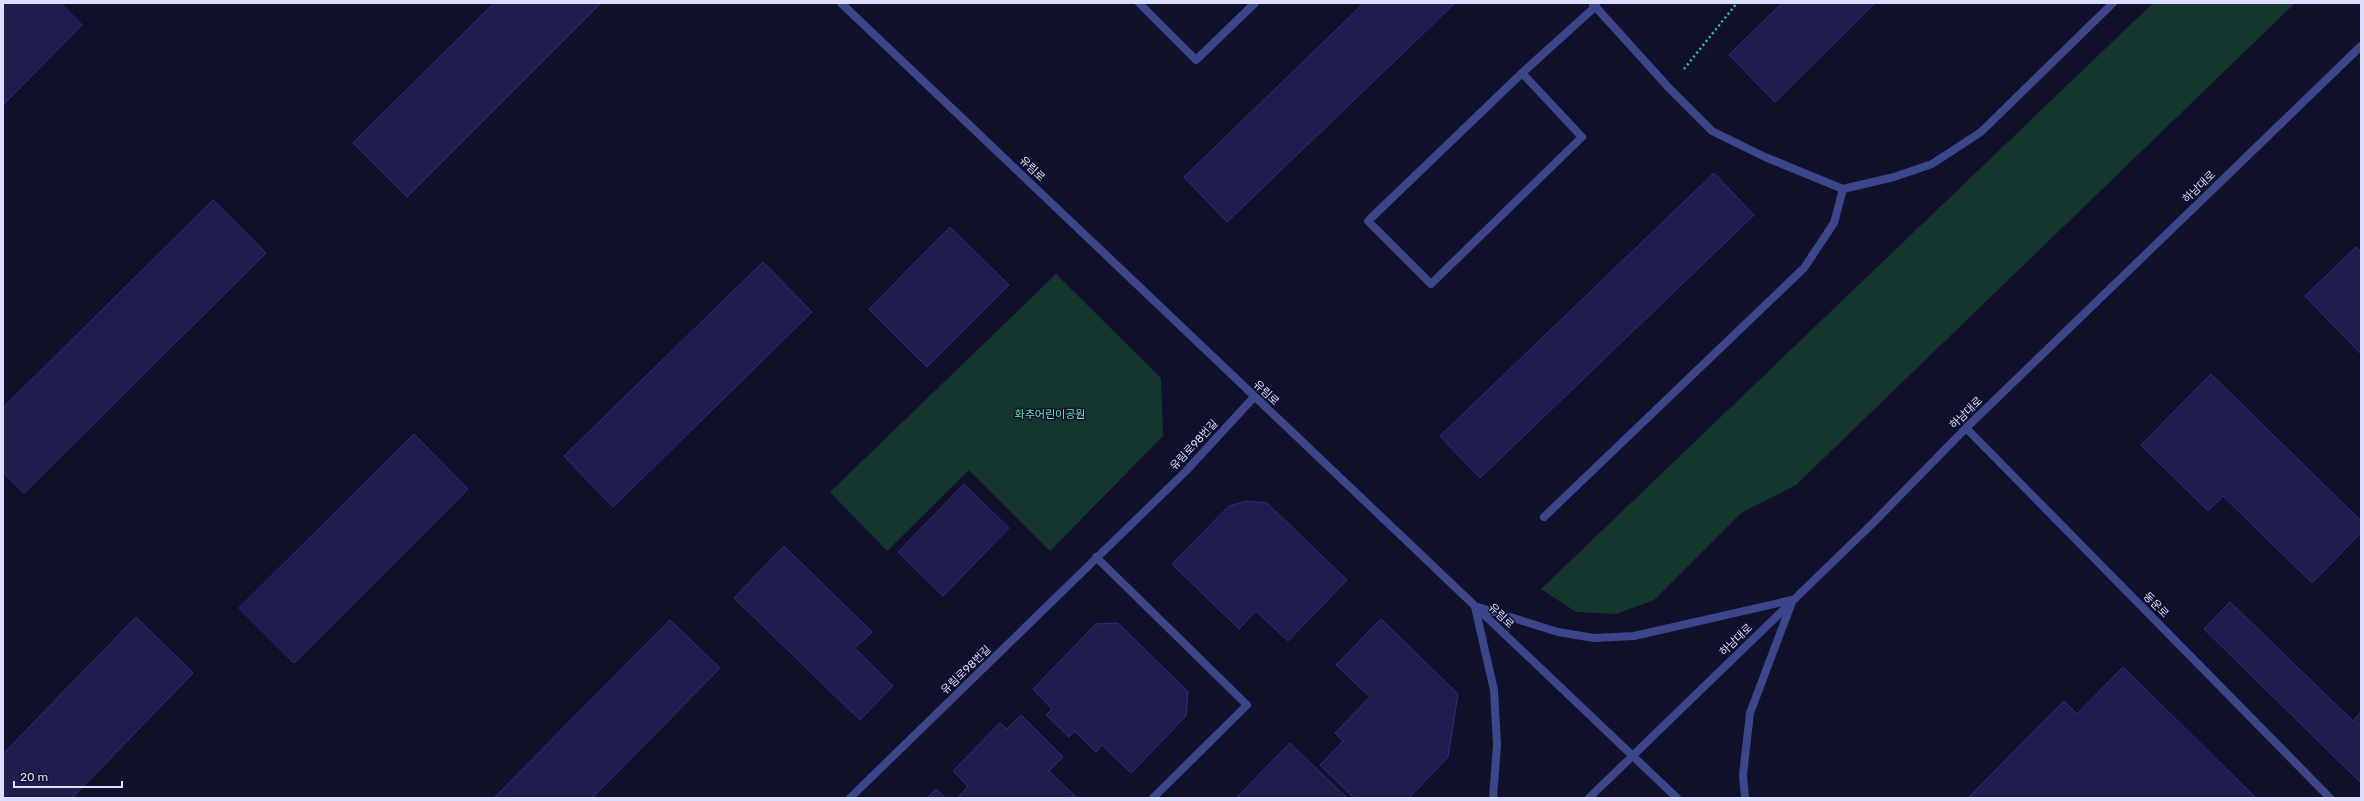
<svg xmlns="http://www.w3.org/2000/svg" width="2364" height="801" viewBox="0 0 2364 801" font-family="Rubik,'Noto Sans KR',sans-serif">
<rect width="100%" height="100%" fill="#11112c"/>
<g fill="#14362f">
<path d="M2153,3H2295L1796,485L1741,513L1654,600L1616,614L1576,612L1541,589Z"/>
<path d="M1056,274L1161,378L1163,436L1050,551L969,470L887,551L830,492Z"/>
</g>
<g fill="#1e1d4d" stroke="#302e7a">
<path d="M3,3H60L82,25L3,105Z"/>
<path d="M494,3H601L407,197L353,143Z"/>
<path d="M1364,3H1455L1227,222L1184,177Z"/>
<path d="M1782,3H1875L1775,102L1729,55Z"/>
<path d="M1714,173L1754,215L1480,478L1440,436Z"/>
<path d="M213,200L266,253L24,493L3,472V408Z"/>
<path d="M950,227L1009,285L927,367L869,309Z"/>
<path d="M2356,247L2361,252V354L2305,296Z"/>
<path d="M763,262L812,312L613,507L564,456Z"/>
<path d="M2211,374L2361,521V533L2312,583L2223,496L2208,511L2141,445Z"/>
<path d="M414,434L468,489L294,663L239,608Z"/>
<path d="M964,484L1009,528L943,596L898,552Z"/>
<path d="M1246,501L1267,503L1347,580L1288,641L1256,611L1239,629L1172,564L1229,506Z"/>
<path d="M784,546L872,632L855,648L893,686L860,720L734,598Z"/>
<path d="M2230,602L2353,721L2361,712V783L2204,629Z"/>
<path d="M136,617L193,673L72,798H3V754Z"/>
<path d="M1381,619L1458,694L1448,757L1409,798H1354L1320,765L1343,741L1335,733L1370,697L1336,665Z"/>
<path d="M670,620L720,668L592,798H494Z"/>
<path d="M1118,623L1188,692L1186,716L1131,773L1102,745L1096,752L1075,731L1069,737L1046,715L1052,709L1033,689L1096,624Z"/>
<path d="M2123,667L2256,798H1968L2064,701L2077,714Z"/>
<path d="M1021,715L1063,757L1049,771L1077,798H958L968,786L953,771L1000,723L1007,729Z"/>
<path d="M1290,743L1347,798H1236Z"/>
<path d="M936,789L946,798H927Z"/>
</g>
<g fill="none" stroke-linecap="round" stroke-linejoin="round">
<path stroke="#2fc09e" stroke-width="2.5" stroke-dasharray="2 3" stroke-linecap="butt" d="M1684,69L1737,3"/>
<g stroke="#3c468b" stroke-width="8">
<path d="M1139,3L1196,60L1255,3"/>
<path d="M1593,4L1669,88L1712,131L1765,157L1843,189L1894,177L1932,164L1981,132L2113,3"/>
<path d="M1522,73L1582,137L1431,284L1368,221L1522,73L1596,6"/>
<path d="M1544,517L1804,268L1834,223L1843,189"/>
</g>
<g stroke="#3c468b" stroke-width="8">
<path d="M1966,428L2330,798"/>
<path d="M1096,557L1247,705L1153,798"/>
<path d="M850,798L1186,471L1254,397"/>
</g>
<g stroke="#3c468b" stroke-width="8">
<path d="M841,3L1677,798"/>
<path d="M1475,607L1494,690L1497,745L1493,798"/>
<path d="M1478,607L1558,632L1594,638L1634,636L1792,600"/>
<path d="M1589,798L1872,524L1966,428L2361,46"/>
<path d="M1745,798L1743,775L1750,713L1792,602"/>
</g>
</g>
<g text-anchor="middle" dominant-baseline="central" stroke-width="3" stroke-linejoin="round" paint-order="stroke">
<g font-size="11" fill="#dcdeff" stroke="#11112c">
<text transform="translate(1032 169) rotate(44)">유림로</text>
<text transform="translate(2199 187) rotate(-44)">하남대로</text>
<text transform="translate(1266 393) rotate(44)">유림로</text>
<text transform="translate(1966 413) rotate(-44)">하남대로</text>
<text transform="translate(1194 445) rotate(-47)">유림로98번길</text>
<text transform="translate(2156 605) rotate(45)">동운로</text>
<text transform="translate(1501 616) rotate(44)">유림로</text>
<text transform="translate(1736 640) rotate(-44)">하남대로</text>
<text transform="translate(966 670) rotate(-44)">유림로98번길</text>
</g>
<g font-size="11" fill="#64e3ae" stroke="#11112c">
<text x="1050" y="414">화추어린이공원</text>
</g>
</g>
<rect width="2364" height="801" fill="none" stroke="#dcdeff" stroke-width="8"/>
<path d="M14 781v6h108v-6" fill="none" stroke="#dcdeff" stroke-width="2"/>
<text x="20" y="781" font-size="12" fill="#dcdeff" stroke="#11112c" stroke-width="3" paint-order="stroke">20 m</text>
</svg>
